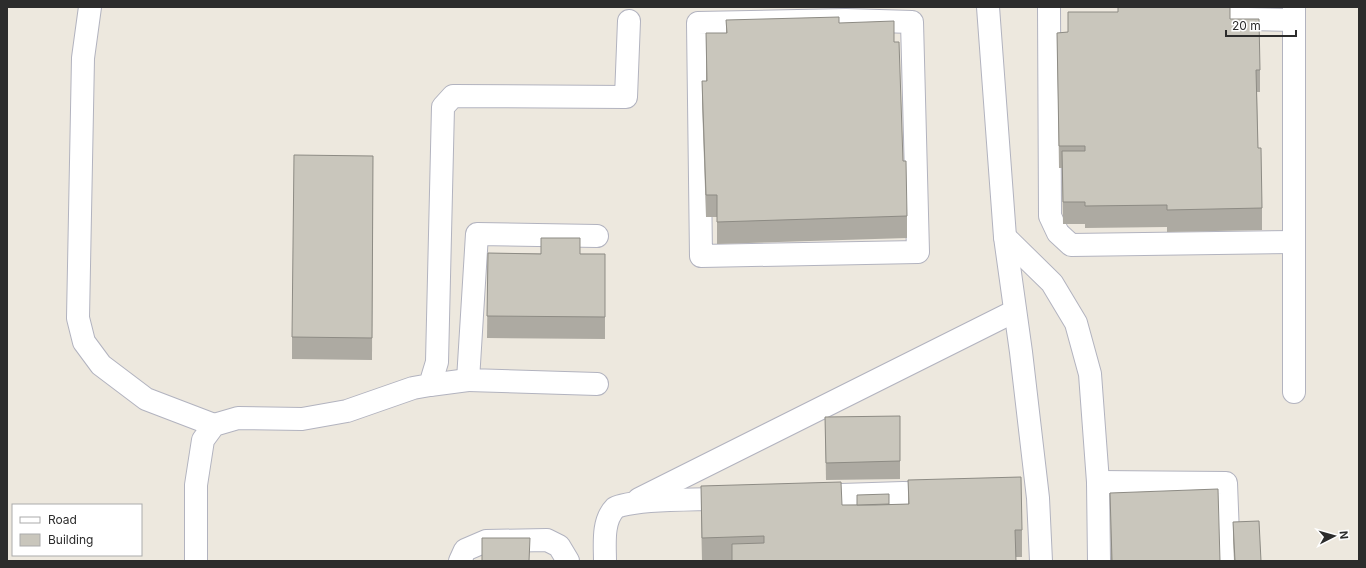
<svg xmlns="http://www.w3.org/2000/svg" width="1366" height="568" viewBox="0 0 1366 568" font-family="Inter,sans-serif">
<rect width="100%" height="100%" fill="#ede8de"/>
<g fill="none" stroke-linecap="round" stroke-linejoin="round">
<defs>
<g id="minor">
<path d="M90,7L83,58L78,318L84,342L101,365L146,399L214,425"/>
<path d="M988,7L1005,237L1021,352L1038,498L1041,561"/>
<path d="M1049,7L1050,216L1058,233L1071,245L1294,242"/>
<path d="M1199,18L1294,20"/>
<path d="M846,20L912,22L918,252L701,256L698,23Z"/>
<path d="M1005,237L1052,283L1076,323L1090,374L1098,482L1099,561"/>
<path d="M597,384L468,380L477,234L597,236"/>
<path d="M430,385L468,380"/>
<path d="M1294,392V7"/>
<path d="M1098,482L1226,483L1229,561"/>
<path d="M811,496L903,493L939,494"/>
<path d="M639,499L1015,311"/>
<path d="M196,561V485L203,440L214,425L238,418L302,419L347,411L413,388L430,385L437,362L443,107L453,96L626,97L629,21"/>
<path d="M460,561L465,550L486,541L547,540L559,546L568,561"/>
<path d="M605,561C605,545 602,521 615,508C625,499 712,499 731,499"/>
</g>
</defs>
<use href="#minor" stroke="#b2b3bf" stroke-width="24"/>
<use href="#minor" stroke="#fff" stroke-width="22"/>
</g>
<g fill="#adaaa2">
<path d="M1230,19L1260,70V92H1257L1258,148L1262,208V230L1167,232V227L1085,228V224H1063L1062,168H1059L1057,33Z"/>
<path d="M726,20L839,23L894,42L907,216V238L717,244V217H706L702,103V81H706V33H726Z"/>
<path d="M373,156L372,360L292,359V337Z"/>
<path d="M488,253L605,254V339L487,338Z"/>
<path d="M825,417L900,461V479L826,480Z"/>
<path d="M908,480L1022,530V557H1016V561H702L701,514V486L842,505L889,504H908Z"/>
<path d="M1110,493L1220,561H1111Z"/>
<path d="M1233,522L1261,561H1234L1233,540Z"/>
</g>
<g fill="#c9c6bc" stroke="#8d8b84">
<path d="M1118,7H1230V19H1259L1260,70H1256L1258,148H1261L1262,208L1167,210V205L1085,206V202H1063L1062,151H1085V146H1059L1057,33L1068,32V12H1118Z"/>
<path d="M839,17V23L894,21V42H899L903,161H906L907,216L717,222V195H706L702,81H707L706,33H727L726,20Z"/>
<path d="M294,155L373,156L372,338L292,337Z"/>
<path d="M541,238H580V254H605V317L487,316L488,253L541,254Z"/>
<path d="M900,416V461L826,463L825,417Z"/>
<path d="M1021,477L1022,530H1015L1016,561H732V544L764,543V536L702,538L701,486L841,482L842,505H875L909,504L908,480Z"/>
<path d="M1218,489L1220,561H1112L1110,493Z"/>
<path d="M889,494V504L857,505V495Z"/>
<path d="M1259,521L1261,561H1235L1233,522Z"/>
<path d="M482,538H530L529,561H482Z"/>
</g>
<rect width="1366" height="568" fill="none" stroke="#2c2c2c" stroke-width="16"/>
<rect x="12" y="504" width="130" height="52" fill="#ffffff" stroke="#ababab"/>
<rect x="20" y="517" width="20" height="6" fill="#ffffff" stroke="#ababab"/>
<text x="48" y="524" font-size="12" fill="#2c2c2c">Road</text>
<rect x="20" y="534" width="20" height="12" fill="#c9c6bc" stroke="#ababab"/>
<text x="48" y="544" font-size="12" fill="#2c2c2c">Building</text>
<g transform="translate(1334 536) rotate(84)" stroke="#ffffff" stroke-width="3" paint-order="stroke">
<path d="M0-3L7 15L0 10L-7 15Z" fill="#2c2c2c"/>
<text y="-6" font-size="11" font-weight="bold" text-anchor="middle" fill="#2c2c2c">N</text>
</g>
<path d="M1226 30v6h70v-6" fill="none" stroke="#2c2c2c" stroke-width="2"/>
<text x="1232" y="30" font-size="12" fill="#2c2c2c" stroke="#ffffff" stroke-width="3" paint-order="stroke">20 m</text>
</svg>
